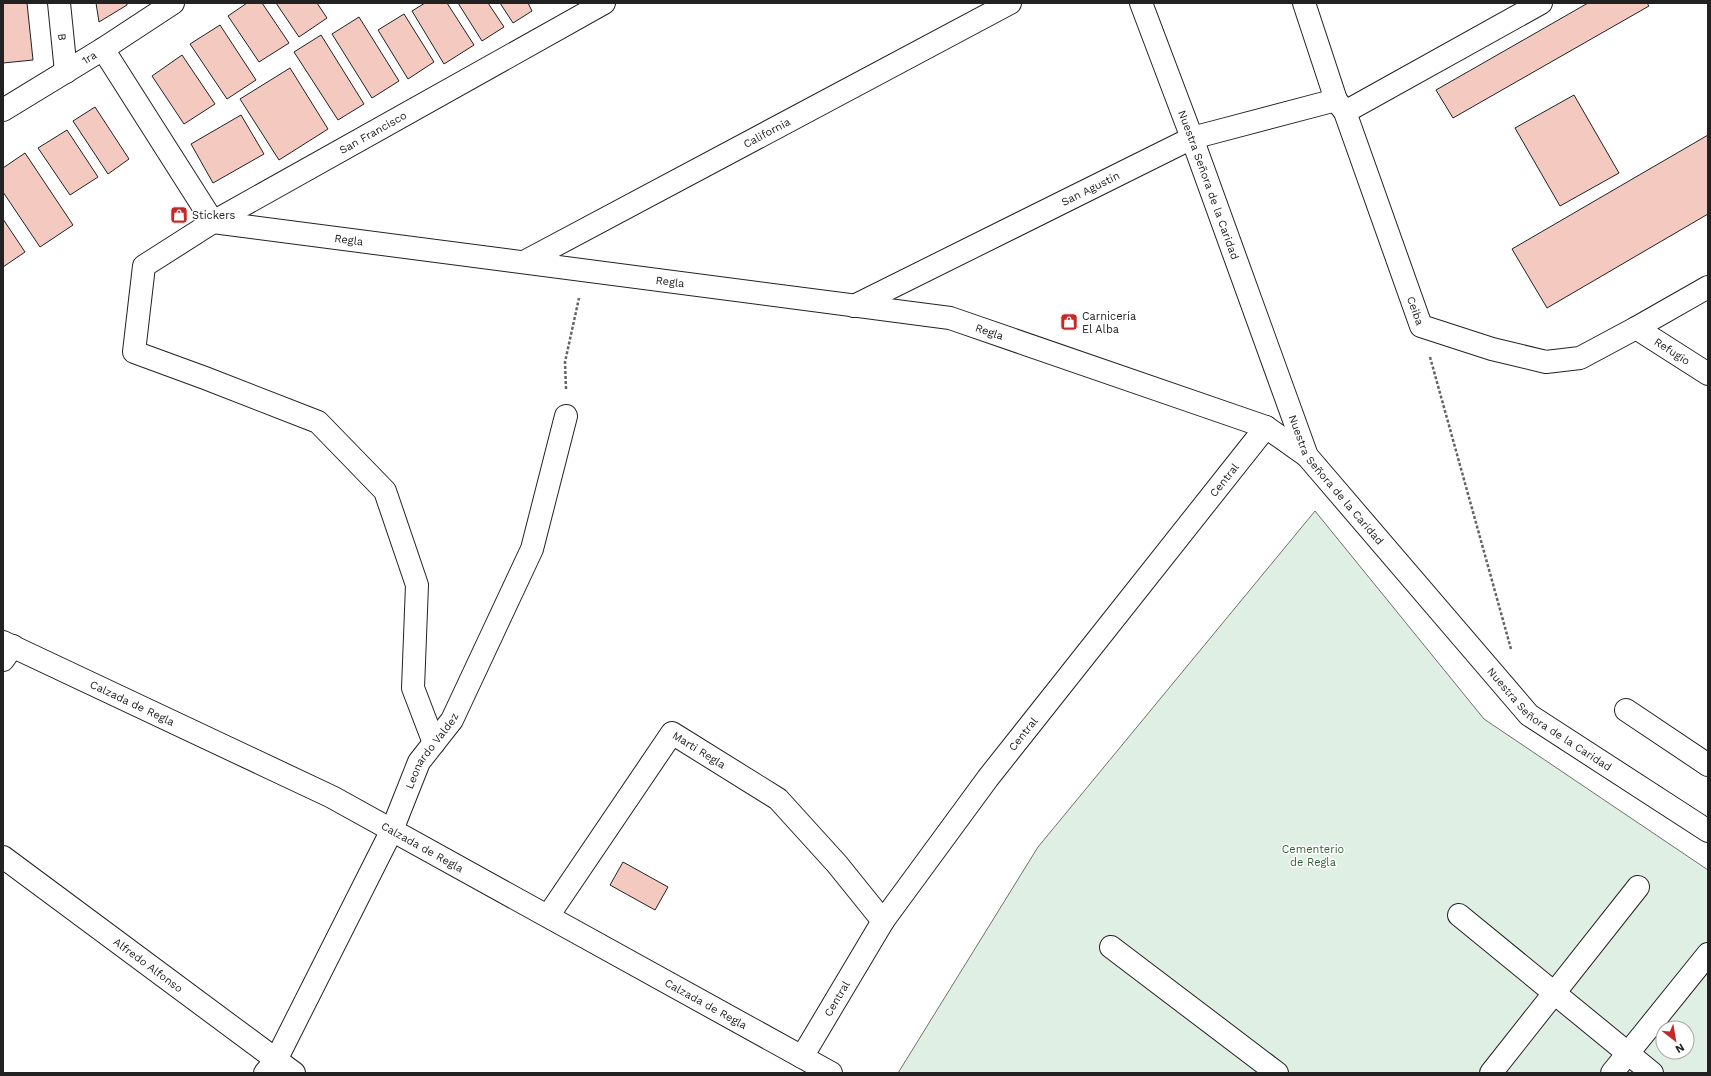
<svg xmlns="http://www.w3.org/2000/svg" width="1711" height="1076" viewBox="0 0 1711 1076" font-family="'Work Sans',sans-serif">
<rect width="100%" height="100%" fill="#fff"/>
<path fill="#e0efe3" stroke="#6f6f6f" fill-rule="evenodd" d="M1315,511L1484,719L1708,870V1073H898L1038,847ZM1663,1028H1687V1052H1663Z"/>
<g fill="#f3c9c0" stroke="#222">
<path d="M3,3H27L33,60L3,63Z"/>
<path d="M96,3H127V5L99,22Z"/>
<path d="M247,3H262L289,43L259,62L228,16Z"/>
<path d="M276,3H317L327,18L299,37Z"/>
<path d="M425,3H447L474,45L444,64L412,11Z"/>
<path d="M458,3H488L504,27L482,41Z"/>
<path d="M500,3H528L532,11L513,23Z"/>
<path d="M1588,3H1647L1649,6L1453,118L1436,90Z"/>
<path d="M404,14L434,62L408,79L378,30Z"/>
<path d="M359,17L399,81L372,98L332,34Z"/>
<path d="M220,25L256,80L227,99L190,44Z"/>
<path d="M321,35L364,104L338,120L294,52Z"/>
<path d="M182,55L215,104L184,124L152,76Z"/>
<path d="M290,68L328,129L279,160L240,99Z"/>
<path d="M1574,95L1619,173L1560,206L1515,128Z"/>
<path d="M95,107L129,159L108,174L73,121Z"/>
<path d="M241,115L264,154L213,183L191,144Z"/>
<path d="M67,130L98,177L70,195L38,148Z"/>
<path d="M1708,135V214L1547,308L1512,249Z"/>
<path d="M25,153L73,225L40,247L3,192V168Z"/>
<path d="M3,219L25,252L3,267Z"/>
<path d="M623,862L668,887L655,910L610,885Z"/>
</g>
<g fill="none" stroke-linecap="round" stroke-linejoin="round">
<defs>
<g id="minor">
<path id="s1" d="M59,3L66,72"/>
<path id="s2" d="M1141,3L1192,138L1307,456L1529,715L1708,831"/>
<path id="s3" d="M1304,3L1336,100L1345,112L1421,326L1492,349L1546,362L1580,358L1636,328L1708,287"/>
<path id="s4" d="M103,49L213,222L950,318L1266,427L1307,456"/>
<path d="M1345,112L1541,3"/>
<path id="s5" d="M524,262L1010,3"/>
<path id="s6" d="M854,306L1192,138L1336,100"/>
<path id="s7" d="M1636,328L1708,374"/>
<path d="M3,660L13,646"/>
<path d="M1626,710L1708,765"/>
<path id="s8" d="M434,743L413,688L417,585L385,491L318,422L205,378L134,352L144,266L213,222L604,3"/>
<path id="s9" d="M3,857L294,1073"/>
<path d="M1459,915L1652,1073"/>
<path id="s10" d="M548,916L672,733L778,799L837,864L883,921"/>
<path d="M1111,947L1277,1073"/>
<path id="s11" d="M802,1057L883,921L988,778L1266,427"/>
<path id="s12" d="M265,1073L276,1060L392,830L419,762L452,720L532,549L566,416"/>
<path d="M1491,1073L1638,887"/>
<path d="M1612,1073L1708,954"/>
</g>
<g id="major">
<path id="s13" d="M3,110L103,49L173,3"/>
<path id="s14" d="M3,642L332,797L831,1073"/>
</g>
</defs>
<use href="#minor" stroke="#222" stroke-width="24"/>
<use href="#major" stroke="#222" stroke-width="24"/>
<g stroke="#646464" stroke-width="2.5" stroke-dasharray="3 2" stroke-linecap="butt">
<path d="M1430,357L1511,649"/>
<path d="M566,389L565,362L579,298"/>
</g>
<use href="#minor" stroke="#fff" stroke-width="22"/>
<use href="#major" stroke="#fff" stroke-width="22"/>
</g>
<defs>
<symbol id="shop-square" viewBox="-11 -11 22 22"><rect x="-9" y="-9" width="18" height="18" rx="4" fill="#c62828" stroke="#fff"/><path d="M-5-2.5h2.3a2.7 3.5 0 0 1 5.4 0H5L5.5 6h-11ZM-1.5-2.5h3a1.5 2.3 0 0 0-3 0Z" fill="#fff"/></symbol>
</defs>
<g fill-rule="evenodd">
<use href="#shop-square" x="169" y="205" width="20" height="20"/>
<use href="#shop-square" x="1059" y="312" width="20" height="20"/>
</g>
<g text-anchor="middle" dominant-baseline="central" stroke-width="3" stroke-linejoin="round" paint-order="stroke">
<g font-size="11" fill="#222" stroke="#fff">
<text stroke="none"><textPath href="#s1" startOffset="34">B</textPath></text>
<text stroke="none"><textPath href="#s13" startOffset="101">1ra</textPath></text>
<text stroke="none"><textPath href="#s8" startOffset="906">San Francisco</textPath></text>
<text stroke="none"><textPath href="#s5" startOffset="275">California</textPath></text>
<text stroke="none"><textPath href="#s2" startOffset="194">Nuestra Señora de la Caridad</textPath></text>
<text stroke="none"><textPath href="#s6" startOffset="264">San Agustín</textPath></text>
<text stroke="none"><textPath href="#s4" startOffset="342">Regla</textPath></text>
<text stroke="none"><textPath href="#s4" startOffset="666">Regla</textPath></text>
<text stroke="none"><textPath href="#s3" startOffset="328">Ceiba</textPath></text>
<text stroke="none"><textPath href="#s4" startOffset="990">Regla</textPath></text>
<text stroke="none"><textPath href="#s7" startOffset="43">Refugio</textPath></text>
<text stroke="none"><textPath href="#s2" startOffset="518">Nuestra Señora de la Caridad</textPath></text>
<text stroke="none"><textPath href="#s11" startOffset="716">Central</textPath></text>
<text stroke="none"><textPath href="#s14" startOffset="143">Calzada de Regla</textPath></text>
<text stroke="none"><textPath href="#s2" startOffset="842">Nuestra Señora de la Caridad</textPath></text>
<text stroke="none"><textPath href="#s11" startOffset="392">Central</textPath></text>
<text stroke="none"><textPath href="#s12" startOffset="364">Leonardo Valdez</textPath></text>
<text stroke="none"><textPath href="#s10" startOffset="253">Marti Regla</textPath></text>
<text stroke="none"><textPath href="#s14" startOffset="467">Calzada de Regla</textPath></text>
<text stroke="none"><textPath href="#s9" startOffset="181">Alfredo Alfonso</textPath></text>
<text stroke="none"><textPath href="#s11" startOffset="68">Central</textPath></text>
<text stroke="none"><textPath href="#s14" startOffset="791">Calzada de Regla</textPath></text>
</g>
<g font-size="11" fill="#222" stroke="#fff" text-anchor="start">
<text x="192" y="215">Stickers</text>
<text x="1082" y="316">Carnicería<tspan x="1082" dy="13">El Alba</tspan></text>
</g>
<g font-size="11" fill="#2f5e38" stroke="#fff">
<text x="1313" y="849">Cementerio<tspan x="1313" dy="13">de Regla</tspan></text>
</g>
</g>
<rect width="1711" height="1076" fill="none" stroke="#222222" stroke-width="8"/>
<g transform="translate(1675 1040) rotate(149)"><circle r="19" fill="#ffffff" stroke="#a7a7a7"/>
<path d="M0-3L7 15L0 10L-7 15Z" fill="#c62828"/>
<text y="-6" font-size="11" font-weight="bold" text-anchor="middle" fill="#222222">N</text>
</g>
</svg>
